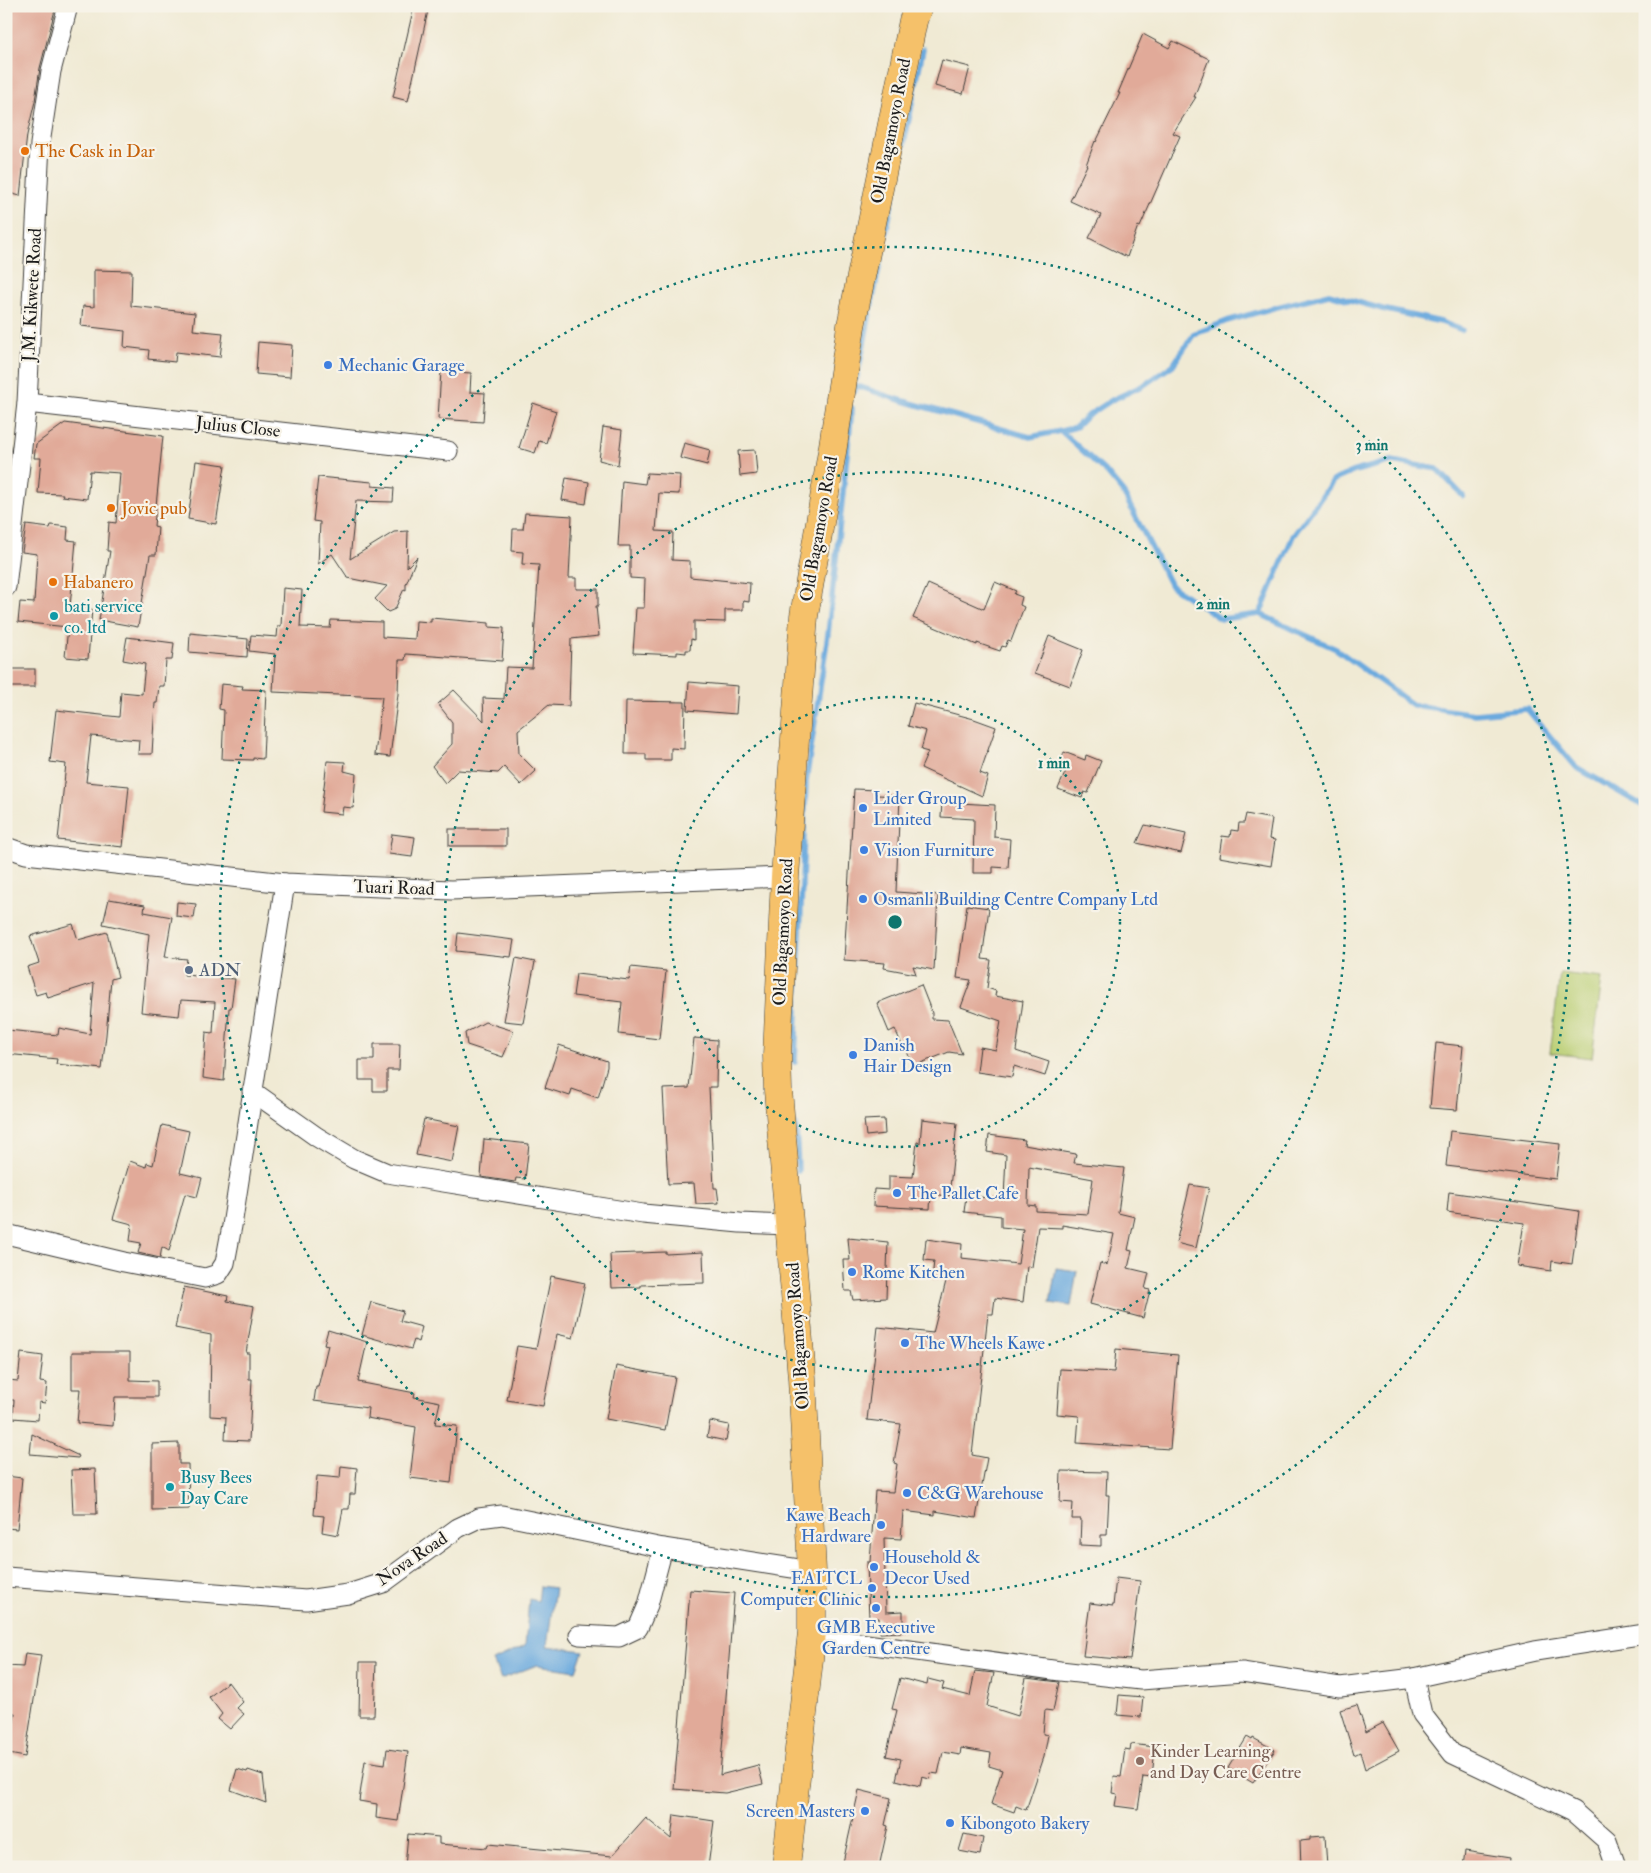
<svg xmlns="http://www.w3.org/2000/svg" width="1651" height="1873" viewBox="0 0 1651 1873" font-family="'IM FELL Double Pica',serif">
<rect width="100%" height="100%" fill="#f7f3e8"/>
<filter id="ink" filterUnits="userSpaceOnUse"><feTurbulence type="fractalNoise" baseFrequency=".02" numOctaves="2"/><feDisplacementMap in="SourceGraphic" scale="10" xChannelSelector="R" yChannelSelector="G"/><feConvolveMatrix kernelMatrix="1 2 1 2 8 2 1 2 1" color-interpolation-filters="sRGB"/></filter>
<filter id="wash" filterUnits="userSpaceOnUse"><feTurbulence type="fractalNoise" baseFrequency=".0096" numOctaves="4" result="noise"/><feDisplacementMap in="SourceGraphic" scale="20" xChannelSelector="R" yChannelSelector="G"/><feGaussianBlur stdDeviation="1.12" result="paint"/><feColorMatrix in="noise" values="0 0 0 0 0 0 0 0 0 0 0 0 0 0 0 0 0 1.4 0 .05"/><feComposite in="paint" operator="in"/></filter>
<g filter="url(#wash)">
<rect width="100%" height="100%" fill="#f0ead4"/>
<path fill="#b8cd70" stroke="#6a7446" d="M1560,973L1602,978L1592,1058L1550,1053Z"/>
<g fill="#6caade" stroke="#44637d">
<path d="M1056,1268L1077,1271L1071,1306L1050,1303Z"/>
<path d="M540,1586L555,1588L547,1646L583,1651L576,1671L537,1665L501,1679L493,1661L525,1646L529,1599L538,1601Z"/>
</g>
<g fill="none" stroke-linecap="round" stroke-linejoin="round">
<g stroke="#6caade" stroke-width="5.5">
<path d="M857,378L923,49"/>
<path d="M855,391V385L893,398L1030,437L1061,431L1108,474L1123,492L1171,586L1221,619L1260,614L1336,649L1413,705L1475,714L1527,709L1576,767L1645,807"/>
<path d="M1061,431L1076,427L1086,417L1112,400L1144,385L1173,365L1194,334L1227,321L1273,308L1329,294L1382,309L1441,322L1462,330"/>
<path d="M1260,614L1293,536L1334,480L1355,471L1392,461L1437,469L1463,496"/>
<path d="M795,1062L806,781L828,634L852,408"/>
<path d="M796,1125L798,1171"/>
</g>
</g>
<g id="blocks">
<g fill="#e1aa99" fill-rule="evenodd">
<path d="M6,6H56L40,68L35,101L27,135L20,196L6,192Z"/>
<path d="M414,6H429L408,101L393,97Z"/>
<path d="M1143,34L1169,48L1173,41L1209,59L1194,97H1196L1173,133L1180,136L1140,227L1138,226L1127,257L1089,238L1101,215L1070,201L1087,165H1086L1095,141L1096,142L1120,93H1118Z"/>
<path d="M942,60L970,67L963,94L935,86Z"/>
<path d="M94,270L132,271L131,306L195,313L193,330L223,333L220,357L176,352L175,362L148,359L149,350L124,347L125,331L81,326L83,306L94,307Z"/>
<path d="M258,342L292,345L290,377L256,374Z"/>
<path d="M441,371L471,373L470,392L485,393L483,422L438,419Z"/>
<path d="M533,403L556,411L546,443L539,441L535,453L519,448Z"/>
<path d="M65,423L163,436L154,526L158,527L156,555H150L138,627L99,620L110,551H107L109,522L116,523L120,473L90,471L87,499L62,496L63,494L38,493L41,458H34L36,444Z"/>
<path d="M603,427L622,430L618,465L599,460Z"/>
<path d="M684,443L710,450L707,465L680,458Z"/>
<path d="M755,450L757,474L740,476L738,451Z"/>
<path d="M196,461L225,465L216,524L188,519Z"/>
<path d="M647,473L680,475L679,494L659,493L656,531L673,532L672,560L690,561V577L750,583L749,602L743,601V610H725V622L694,621V640L691,639L690,650H686V653L677,652V655L633,653L636,608H644L645,579L630,578V546H618L622,481L645,484Z"/>
<path d="M318,477L372,482V486L394,488L393,502L356,501L350,559L394,532L408,531L407,567L417,557L406,584V590L404,589L395,609L388,612L375,599L387,586L348,578L332,554L318,564L320,522L313,521Z"/>
<path d="M566,478L589,482L586,504L562,500Z"/>
<path d="M525,513L572,516L569,578H576V589H598V606H596L599,636L571,639L569,706L549,705L518,730L519,754L536,771L521,785L504,767L498,773L458,770L445,783L432,766L452,744V722L438,704L454,690L484,721L483,698L504,699L506,667L532,668L539,565L522,564L523,552L512,551L513,529H523Z"/>
<path d="M26,525L50,528L51,525L68,527L67,540L76,541L70,607L92,609L88,659L65,657L68,627L18,622L20,602L34,603L37,554L22,552Z"/>
<path d="M995,582L1016,591L1014,594L1022,597L1020,605L1024,607L1011,641L1008,640L1005,647L1002,646L1000,651L977,643V645L965,640L913,618L928,584L984,609Z"/>
<path d="M283,588L302,590L300,627L330,628L331,620L382,622V637L415,639L416,621L431,622V618L489,623V627L504,628L502,661L406,654L405,660H399L398,694L390,757L375,755L382,697L273,692L275,654L249,651L251,635L277,637L278,626H281Z"/>
<path d="M190,633L248,639L247,657L189,652Z"/>
<path d="M1049,636L1083,650L1070,686L1035,673Z"/>
<path d="M127,637L174,643L172,660H166L164,686H159L157,703H155L152,754H138L139,740L91,736L86,782L129,786L123,847L58,840L66,764L50,762L56,710L119,717L121,692L142,694L145,664L123,660Z"/>
<rect x="11" y="669" width="24" height="18"/>
<path d="M689,682L738,686L736,714L687,710Z"/>
<path d="M221,684L243,686L242,689L266,690L263,759L253,758V760L222,759L224,710L219,709Z"/>
<path d="M626,701L685,702L684,749L671,748V760H646V754H625Z"/>
<path d="M914,703L974,719L996,727L980,773L988,776L982,796L921,768L928,752L921,750L926,731L908,726Z"/>
<path d="M1064,752L1085,760L1086,755L1101,761L1088,793L1084,792L1082,798L1058,789L1066,771L1058,768Z"/>
<path d="M327,761L345,762L344,771L356,774L353,808L343,807L342,814L321,812Z"/>
<path d="M854,789L877,790V795L900,796L896,892L938,895L934,970L913,966L916,974L884,968L885,963L844,960Z"/>
<path d="M942,802L995,805L994,837L1010,839L1008,868L993,867V873H973L974,819L941,817Z"/>
<path d="M1246,814L1272,819L1269,839L1275,840L1271,866L1219,857L1222,836L1230,837L1231,830L1238,831L1239,823H1244Z"/>
<path d="M1145,825L1186,834L1181,853L1137,843Z"/>
<rect x="449" y="829" width="57" height="17"/>
<path d="M392,834L415,837L412,857L389,854Z"/>
<path d="M109,899L145,905L144,912L172,917L165,957L187,959L184,975L235,979L231,1008H229L224,1081L203,1078L206,1032L213,1033L215,1002L181,1000L179,1016L141,1012L149,934L103,924Z"/>
<path d="M177,902L196,904L194,918L176,916Z"/>
<path d="M967,905L989,908L982,959L991,960L987,988L996,991L995,996L1023,1001L1016,1051L1049,1062L1045,1076L1014,1066L1012,1077L977,1072L980,1047L996,1050L1001,1021L961,1007L971,980L957,978Z"/>
<path d="M73,924L78,940L107,932L118,977L111,979L106,1035L102,1069L56,1064L57,1059L6,1054L7,1030L58,1035L59,1028L90,1034L94,983L48,998L46,992L36,995L27,967L39,963L30,936Z"/>
<path d="M458,933L514,940L511,957L456,951Z"/>
<path d="M516,958L535,962L523,1023L504,1021Z"/>
<path d="M631,967L666,971L659,1039L619,1034L622,1002L573,996L576,974L629,980Z"/>
<path d="M921,985L932,1013V1019L948,1020L962,1054L949,1052L913,1066L906,1049L904,1050L895,1029L889,1032L877,1003Z"/>
<path d="M485,1022L514,1031L503,1057L467,1045L465,1033Z"/>
<path d="M694,1038L717,1040L716,1087H709L714,1188H717L719,1203L696,1204L694,1183L668,1184L663,1089L689,1088Z"/>
<path d="M1436,1043L1463,1046L1457,1110L1430,1108Z"/>
<path d="M374,1044H400L399,1070H387V1091H373V1080H359V1060H374Z"/>
<path d="M559,1045L607,1061V1067L598,1098L572,1089L570,1096L545,1088Z"/>
<path d="M424,1119L459,1126L452,1162L416,1155Z"/>
<path d="M884,1119L885,1134L866,1136L864,1120Z"/>
<path d="M922,1119L957,1123L949,1196L931,1194L930,1209L873,1206L874,1189L889,1190V1176L913,1177L917,1142L920,1143Z"/>
<path d="M162,1125L189,1131L180,1173L202,1178L197,1197L185,1194L169,1251L162,1247L160,1258L138,1253L141,1243L130,1241L132,1224L113,1219L130,1161L146,1167L147,1163L153,1165Z"/>
<path d="M1450,1131L1560,1144L1556,1179L1446,1166Z"/>
<path d="M989,1135L1025,1140L1024,1145L1076,1154L1074,1163L1124,1168L1118,1213L1135,1217L1128,1250L1132,1251L1128,1268L1149,1273L1145,1289L1150,1290L1143,1318L1090,1304L1100,1263L1107,1265L1114,1234L1062,1225V1228L1038,1227L1032,1267L1027,1266L1023,1302L995,1298L993,1314H988L972,1455L987,1458L976,1518L935,1511V1515L903,1511L901,1539L884,1538L886,1612L903,1611V1632L880,1633L879,1618L869,1619L867,1562H870L875,1491L893,1492L897,1464L894,1463L901,1424L867,1420L878,1327L933,1333L946,1281L932,1279L934,1261L924,1260L926,1239L962,1244L961,1258L1018,1264L1023,1229L1001,1227V1216L964,1212L966,1196L1004,1199L1006,1155L987,1152ZM1029,1167L1093,1179L1088,1214L1036,1211V1206L1028,1205Z"/>
<path d="M484,1139L529,1144L525,1179L516,1178L515,1182L481,1177Z"/>
<path d="M1190,1185L1209,1188L1196,1248L1176,1243Z"/>
<path d="M1449,1192L1579,1211L1572,1264L1552,1261L1551,1271L1517,1266L1524,1223L1447,1212Z"/>
<path d="M848,1238L888,1242L886,1298L853,1300L851,1291H845L843,1260H850Z"/>
<path d="M666,1252V1254L703,1252L704,1283L641,1285V1287L612,1288L610,1254Z"/>
<path d="M551,1276L585,1283L573,1338L557,1334L543,1406L507,1400L517,1346L536,1349Z"/>
<path d="M184,1287L228,1296L227,1301L254,1306L246,1353H249V1379H252L249,1441L225,1440L226,1417L210,1416L211,1335L175,1328Z"/>
<path d="M371,1302L403,1311L400,1321L422,1327L418,1342L414,1340L411,1349L362,1335Z"/>
<path d="M328,1330L367,1342L358,1382L415,1393L414,1397L440,1402L435,1424L457,1426L451,1483L410,1478L416,1427L367,1418L368,1408L314,1401L316,1387H318L328,1345L324,1344Z"/>
<path d="M1116,1349L1178,1355L1170,1449L1077,1443L1079,1416L1057,1414L1060,1369L1114,1372Z"/>
<path d="M72,1352H130V1380L157,1381V1397H115L113,1426L77,1423L80,1389H72Z"/>
<path d="M21,1353L43,1356L40,1382L47,1383L45,1403L39,1402L38,1420L13,1418L14,1400H6L8,1380L18,1381Z"/>
<path d="M616,1366L675,1377L665,1430L606,1419Z"/>
<path d="M710,1421L729,1425L726,1441L707,1437Z"/>
<path d="M32,1434L79,1456L78,1458L30,1454Z"/>
<path d="M179,1443V1464H188L189,1509L152,1510V1444Z"/>
<path d="M341,1466L357,1468L355,1494H350L349,1509H343L338,1535L322,1532L324,1516L314,1515L317,1476L340,1478Z"/>
<path d="M95,1469L97,1514H73L71,1470Z"/>
<path d="M1061,1471L1107,1472L1106,1495H1109L1107,1535H1101V1546L1080,1545L1081,1519H1072L1073,1503L1060,1502Z"/>
<path d="M6,1476L22,1478L17,1529L6,1528Z"/>
<path d="M1116,1578L1140,1581L1130,1660L1083,1656L1090,1603L1113,1606Z"/>
<path d="M690,1590L734,1593L720,1775L758,1765L763,1784L725,1793L674,1789Z"/>
<path d="M25,1653L41,1655L25,1757L9,1754L15,1713L6,1712V1666L23,1667Z"/>
<path d="M360,1662H376L374,1716H359Z"/>
<path d="M975,1671L994,1673L987,1706L1018,1716L1026,1678L1059,1682L1053,1711L1045,1710L1043,1734L1048,1735L1044,1757L1026,1810L1016,1806L1014,1812L991,1804L1002,1770L989,1766L991,1753L961,1748L960,1755L943,1752L938,1774L931,1773L930,1779L922,1777L920,1786L896,1780L901,1759L886,1756L897,1710L892,1709L900,1678L927,1685L928,1679L944,1683L942,1689L970,1696Z"/>
<path d="M228,1682L243,1702L237,1708L244,1714L230,1729L218,1719L222,1714L209,1697Z"/>
<path d="M1119,1695L1143,1697L1141,1717L1117,1715Z"/>
<path d="M1357,1705L1366,1732L1383,1723L1399,1751L1365,1769L1360,1752L1354,1755L1340,1710Z"/>
<path d="M1247,1737L1252,1740L1253,1738L1275,1750L1253,1783L1228,1768Z"/>
<path d="M1131,1744L1155,1747L1152,1778L1143,1777L1138,1809L1115,1806L1117,1794L1112,1793L1114,1776L1121,1777L1125,1749L1130,1750Z"/>
<path d="M387,1749L408,1752L398,1821L376,1818L377,1804L359,1801L365,1761L385,1764Z"/>
<path d="M237,1769L247,1772L248,1770L263,1775L266,1803L231,1790Z"/>
<path d="M859,1790L891,1798L885,1825L888,1826L879,1867H842Z"/>
<path d="M674,1815L714,1821L708,1867H405L408,1834L439,1837V1844L487,1848L488,1844L612,1856L646,1818L671,1839Z"/>
<path d="M964,1834L983,1838L980,1855L959,1851Z"/>
<path d="M1325,1836L1327,1867H1301L1300,1841L1310,1840V1837Z"/>
<path d="M1465,1851L1510,1858L1509,1867H1463Z"/>
</g>
</g>
</g>
<g filter="url(#ink)">
<use href="#blocks" fill-opacity="0" stroke="#3c3b38" stroke-width="1"/>
<g fill="none" stroke-linecap="round" stroke-linejoin="round">
<defs>
<g id="street">
<path d="M27,403L448,451"/>
<path d="M6,587L27,403L40,144L51,71L68,6"/>
<path d="M6,847L26,854L285,883L451,890L785,877"/>
<path d="M252,1091L317,1137L354,1159L387,1173L643,1214L740,1223L788,1225"/>
<path d="M6,1234L124,1262L205,1278L218,1274L225,1263L232,1226L285,883"/>
<path d="M6,1577L306,1600L348,1594L383,1583L458,1528L479,1518L502,1515L663,1548L812,1571"/>
<path d="M812,1632L845,1641L1060,1671L1141,1680L1242,1672L1340,1687L1414,1678L1535,1651L1645,1634"/>
<path d="M579,1635L619,1637L638,1628L648,1605L663,1548"/>
<path d="M1414,1678L1422,1714L1453,1754L1573,1811L1607,1841L1616,1867"/>
</g>
<path id="primary" d="M786,1867L812,1632V1571L802,1378L778,1090L777,1056L785,877L804,616L833,446L851,326L913,21L918,6"/>
</defs>
<use href="#street" stroke="#3c3b38" stroke-width="21"/>
<use href="#primary" stroke="#3c3b38" stroke-width="29"/>
<use href="#street" stroke="#fff" stroke-width="19"/>
<use href="#primary" stroke="#f5c16b" stroke-width="28"/>
</g>
</g>
<g fill="none" stroke="#0f766e" stroke-width="2.5" stroke-dasharray="2.5 5">
<circle cx="895" cy="922" r="225"/>
<circle cx="895" cy="922" r="450"/>
<circle cx="895" cy="922" r="675"/>
</g>
<g fill="#e8710a" stroke="#f7f3e8" stroke-width="2">
<circle cx="25" cy="151" r="5"/>
<circle cx="111" cy="508" r="5"/>
<circle cx="53" cy="582" r="5"/>
</g>
<g fill="#3f7fe0" stroke="#f7f3e8" stroke-width="2">
<circle cx="328" cy="365" r="5"/>
<circle cx="863" cy="808" r="5"/>
<circle cx="864" cy="850" r="5"/>
<circle cx="863" cy="899" r="5"/>
<circle cx="853" cy="1055" r="5"/>
<circle cx="897" cy="1193" r="5"/>
<circle cx="852" cy="1272" r="5"/>
<circle cx="905" cy="1343" r="5"/>
<circle cx="907" cy="1493" r="5"/>
<circle cx="881" cy="1525" r="5"/>
<circle cx="874" cy="1567" r="5"/>
<circle cx="872" cy="1588" r="5"/>
<circle cx="876" cy="1608" r="5"/>
<circle cx="865" cy="1811" r="5"/>
<circle cx="950" cy="1823" r="5"/>
</g>
<g fill="#0f9aa8" stroke="#f7f3e8" stroke-width="2">
<circle cx="54" cy="616" r="5"/>
<circle cx="170" cy="1487" r="5"/>
</g>
<circle fill="#5c6f8a" stroke="#f7f3e8" stroke-width="2" cx="189" cy="970" r="5"/>
<circle fill="#8d6e63" stroke="#f7f3e8" stroke-width="2" cx="1140" cy="1761" r="5"/>
<g text-anchor="middle" dominant-baseline="central" stroke-width="4.5" stroke-linejoin="round" paint-order="stroke">
<g font-size="18" fill="#1c1c1c" stroke="#f7f3e8">
<text transform="translate(891 131) rotate(-79)">Old Bagamoyo Road</text>
<text transform="translate(32 295) rotate(-87)">J.M. Kikwete Road</text>
<text transform="translate(238 427) rotate(6)">Julius Close</text>
<text transform="translate(819 529) rotate(-80)">Old Bagamoyo Road</text>
<text transform="translate(394 888) rotate(2)">Tuari Road</text>
<text transform="translate(783 932) rotate(-87)">Old Bagamoyo Road</text>
<text transform="translate(798 1336) rotate(-94)">Old Bagamoyo Road</text>
<text transform="translate(412 1559) rotate(-34)">Nova Road</text>
</g>
<g font-size="18" fill="#c56008" stroke="#f7f3e8" text-anchor="start">
<text x="35" y="151">The Cask in Dar</text>
<text x="121" y="508">Jovic pub</text>
<text x="63" y="582">Habanero</text>
</g>
<g font-size="18" fill="#366cbe" stroke="#f7f3e8" text-anchor="start">
<text x="338" y="365">Mechanic Garage</text>
<text x="873" y="798">Lider Group<tspan x="873" dy="21">Limited</tspan></text>
<text x="874" y="850">Vision Furniture</text>
<text x="873" y="899">Osmanli Building Centre Company Ltd</text>
<text x="863" y="1045">Danish<tspan x="863" dy="21">Hair Design</tspan></text>
<text x="907" y="1193">The Pallet Cafe</text>
<text x="862" y="1272">Rome Kitchen</text>
<text x="915" y="1343">The Wheels Kawe</text>
<text x="917" y="1493">C&amp;G Warehouse</text>
<text x="871" y="1515" text-anchor="end">Kawe Beach<tspan x="871" dy="21">Hardware</tspan></text>
<text x="884" y="1557">Household &amp;<tspan x="884" dy="21">Decor Used</tspan></text>
<text x="862" y="1578" text-anchor="end">EAITCL<tspan x="862" dy="21">Computer Clinic</tspan></text>
<text x="876" y="1627" text-anchor="middle">GMB Executive<tspan x="876" dy="21">Garden Centre</tspan></text>
<text x="855" y="1811" text-anchor="end">Screen Masters</text>
<text x="960" y="1823">Kibongoto Bakery</text>
</g>
<g font-size="18" fill="#0d838f" stroke="#f7f3e8" text-anchor="start">
<text x="64" y="606">bati service<tspan x="64" dy="21">co. ltd</tspan></text>
<text x="180" y="1477">Busy Bees<tspan x="180" dy="21">Day Care</tspan></text>
</g>
<g font-size="18" fill="#4e5e75" stroke="#f7f3e8" text-anchor="start">
<text x="199" y="970">ADN</text>
</g>
<g font-size="18" fill="#785e54" stroke="#f7f3e8" text-anchor="start">
<text x="1150" y="1751">Kinder Learning<tspan x="1150" dy="21">and Day Care Centre</tspan></text>
</g>
</g>
<circle cx="895" cy="922" r="8" fill="#0f766e" stroke="#f7f3e8" stroke-width="2.5"/>
<g font-size="15" text-anchor="middle" font-weight="bold" fill="#0f766e" stroke="#f7f3e8" stroke-width="4.5" stroke-linejoin="round" paint-order="stroke">
<text x="1372" y="450">3 min</text>
<text x="1213" y="609">2 min</text>
<text x="1054" y="768">1 min</text>
</g>
<rect width="1651" height="1873" fill="none" stroke="#f7f3e8" stroke-width="25"/>
</svg>
